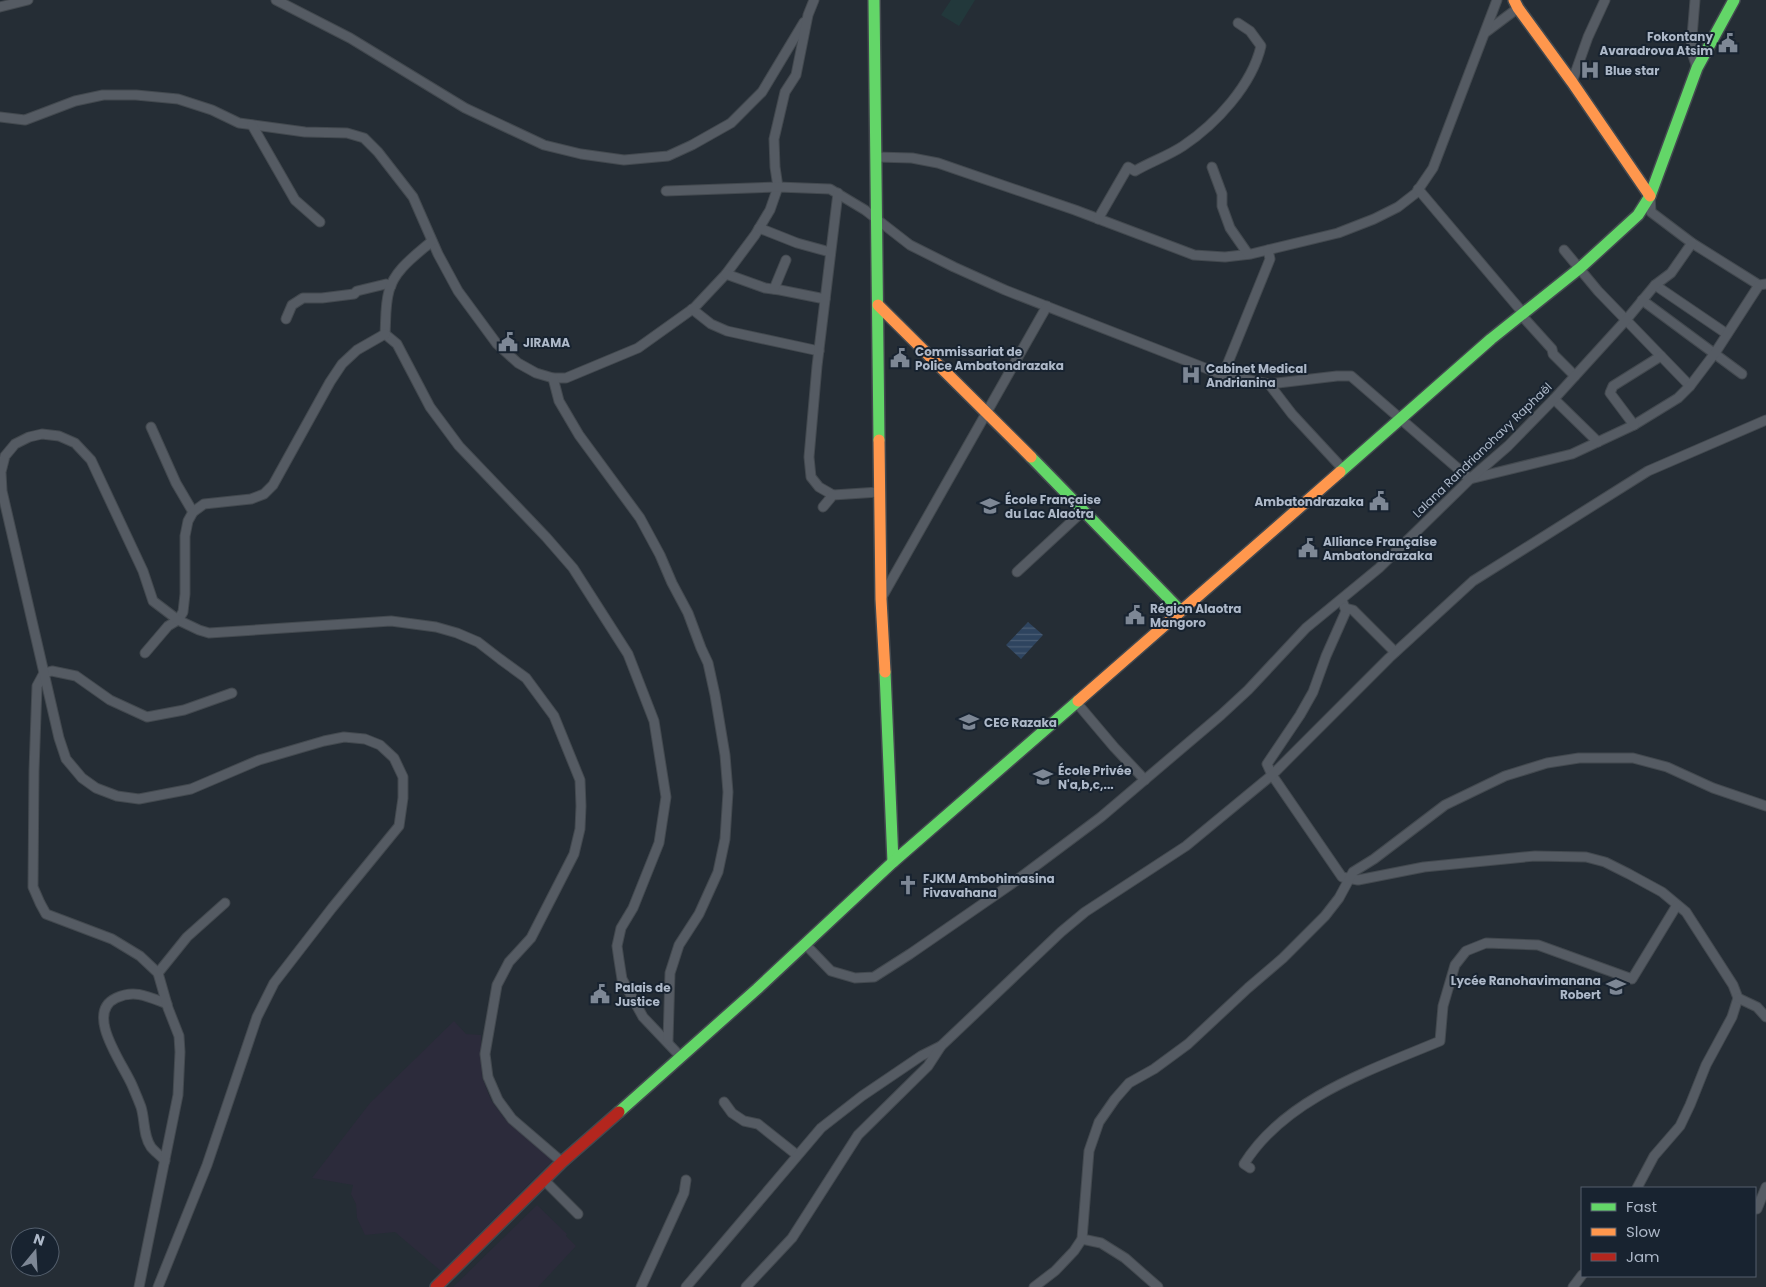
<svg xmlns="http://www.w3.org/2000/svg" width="1766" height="1287" viewBox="0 0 1766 1287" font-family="Poppins,sans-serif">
<defs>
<pattern id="water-rules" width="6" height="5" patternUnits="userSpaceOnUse" patternTransform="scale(1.25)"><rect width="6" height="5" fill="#2e445f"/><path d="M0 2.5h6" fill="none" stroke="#4a5d74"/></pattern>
</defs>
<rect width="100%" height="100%" fill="#252d35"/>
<g fill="#2c2b3b">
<path d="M454,1021L466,1034L481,1035L482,1077L491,1100L504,1118L553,1160L442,1272L395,1232L365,1235L357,1218L356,1204L351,1194L353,1185L312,1178L370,1103Z"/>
<path d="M537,1205L567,1234L566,1236L576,1246L538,1287H453Z"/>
</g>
<path fill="#22383b" d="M951,0H975L959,26L941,15Z"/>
<path fill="url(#water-rules)" d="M1028,622L1043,635L1021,659L1006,645Z"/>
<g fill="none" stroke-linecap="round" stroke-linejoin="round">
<defs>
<g id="street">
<path d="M276,0L350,38L465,108L544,145L581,154L624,160L668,156L692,145L731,123L762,92L804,22"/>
<path d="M1695,0L1691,49L1697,68"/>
<path d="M0,7L28,0"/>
<path d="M1486,32L1518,8"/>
<path d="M1572,82L1588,37L1605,0"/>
<path d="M0,117L25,120L75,101L103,95H136L178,99L212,110L239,123L305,132L347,133L364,138L378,152L413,197L438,254L458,291L497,344L518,363L536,373L553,378H566L638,348L694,308L726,274L755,235L770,210L778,187L775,167L774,139L785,92L796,75L808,15L814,0"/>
<path d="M252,125L295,200L320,222"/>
<path d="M876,157L912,158L938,163L1075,210L1194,255L1225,257L1251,254L1338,233L1374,219L1398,207L1416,193L1433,168L1497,0"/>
<path d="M1212,167L1222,194V206L1230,228L1248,254"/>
<path d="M1418,189L1523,313L1524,318L1552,349L1553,354L1575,376"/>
<path d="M666,191L778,187L830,189L865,210L910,245L954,267L1005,290L1223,375L1269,384L1292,414L1343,469"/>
<path d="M1650,196L1651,212L1692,243L1759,285L1766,284"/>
<path d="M1098,219L1128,167L1135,171C1150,162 1168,156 1183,146C1216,124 1252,85 1261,46L1250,31L1238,23"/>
<path d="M759,228L797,243L830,252"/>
<path d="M1564,250L1598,291L1690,386"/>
<path d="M726,274L765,288L780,290L825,299"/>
<path d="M1655,285L1727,334"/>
<path d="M774,289L786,260"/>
<path d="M1642,300L1742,374"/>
<path d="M692,309L711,324L727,331L819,351"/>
<path d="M286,319L292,305L303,298H322L354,294L357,291L386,284L391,286"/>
<path d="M385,334L397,344L430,407L459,446L546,537L573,568L628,654L654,721L666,797L659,843L633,908L621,928L617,946L619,960L622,979L643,1017L680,1056"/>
<path d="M385,334C386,320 385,305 389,291C394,270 416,255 432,241"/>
<path d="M1223,375L1270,259L1268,250"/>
<path d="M553,378L559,401L579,435L640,518L660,555L672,583L688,613L701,648L708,663L715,695L725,755L728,792L725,839L718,872L699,914L679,945L670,973L668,1041"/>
<path d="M1269,384L1337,376H1351L1470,479L1572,454L1634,425L1678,398L1690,386L1715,353L1759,285"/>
<path d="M1554,399L1598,442"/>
<path d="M1634,425L1610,393L1613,386L1661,356"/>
<path d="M151,427L176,483L193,512"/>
<path d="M833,495L819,487L811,477L809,457L817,366L838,193"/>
<path d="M823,507L833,495L879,492"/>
<path d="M1017,572L1083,511"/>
<path d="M882,597L1047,306"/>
<path d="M1342,600L1346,611L1326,656L1313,692L1300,715L1267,764L1272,775L1342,877L1358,880L1424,867L1535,856L1586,857L1605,862L1629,874L1662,892L1686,912L1733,985L1738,998L1732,1017L1706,1065L1690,1105L1680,1126L1654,1156L1637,1188"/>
<path d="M1345,608L1353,610L1395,652"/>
<path d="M145,653L168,626L178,620L183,612L185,594V536L188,521L193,512L204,504L251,499L264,494L273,485L330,382L342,364L357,350L385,334"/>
<path d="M1076,702L1114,747L1145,780"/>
<path d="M805,944L831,971L855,978L874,977L910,954L1010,885L1101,817L1221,715L1248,690L1306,628L1379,568L1470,479L1508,446L1554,399L1626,320L1655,285L1671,273L1692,243"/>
<path d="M158,973L187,937L225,903"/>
<path d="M1738,998L1757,1007L1766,1017"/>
<path d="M724,1102L732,1113L744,1121L758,1124L797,1155"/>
<path d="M165,1161C161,1156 155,1152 151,1147C143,1136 145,1119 141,1107C138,1099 135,1092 132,1085C123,1064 84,1013 116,998C135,989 149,997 167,1004"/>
<path d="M1250,1168L1244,1164C1285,1098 1371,1070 1440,1041L1443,1006L1455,965L1466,951L1486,943L1538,945L1632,979L1677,905"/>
<path d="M544,1180L578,1214"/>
<path d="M1757,1209L1766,1187"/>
<path d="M1082,1239L1101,1243L1125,1258L1158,1287"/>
<path d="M139,1287L178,1095L180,1052L179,1036L168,1008L158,973L140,956L112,939L46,914L40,903L33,887L34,771L37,686L44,673L52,671L76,676L110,700L147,717L184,710L232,693"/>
<path d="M158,1287L207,1165L257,1017L274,983L332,908L399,826L403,798V777L394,758L380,745L365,739L344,737L324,741L259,760L191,789L139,799L117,796L96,788L82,778L66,759L59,738L2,491L1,472L5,456L15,444L29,437L42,434L59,436L75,443L91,460L143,571L153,601L178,620L199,630L209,633L391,621L436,627L457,633L478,642L500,659L526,678L554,716L580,780L581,806L580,829L574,854L531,938L509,962L497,985L485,1054L488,1077L498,1100L512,1119L562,1162"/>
<path d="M641,1287L684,1193L686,1180"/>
<path d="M686,1287L821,1128L862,1096L921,1056L941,1046L1061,932L1085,912L1186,846L1272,775L1389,658L1473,581L1648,471L1766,420"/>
<path d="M746,1287L792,1238L858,1135L928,1066L941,1046"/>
<path d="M1034,1287L1055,1271L1074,1251L1082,1239L1089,1151L1099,1122L1115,1099L1129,1083L1154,1069L1188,1044L1248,988L1283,958L1325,916L1339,898L1353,872L1374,859L1445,805L1505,776L1547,763L1579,758H1633L1667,767L1713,788L1766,806"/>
<path d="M1573,1287L1582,1275"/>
</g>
<g id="fast">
<path d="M874,0L879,440"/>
<path d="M1031,457L1180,610"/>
<path d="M1340,472L1491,339L1580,268L1638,215L1650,196L1697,68L1734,0"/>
<path d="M885,672L893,862"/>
<path d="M619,1112L757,989L893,862L1078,701"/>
</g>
<g id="slow">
<path d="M1514,0L1518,8L1572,82L1650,196"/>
<path d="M878,305L1031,457"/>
<path d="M879,440L881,599L885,672"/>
<path d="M1078,701L1340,472"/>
</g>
<path id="jam" d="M436,1287L562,1162L619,1112"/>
</defs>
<use href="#street" stroke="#43494f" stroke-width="11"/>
<use href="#fast" stroke="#43494f" stroke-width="14"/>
<use href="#slow" stroke="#43494f" stroke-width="14"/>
<use href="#jam" stroke="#43494f" stroke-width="14"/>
<use href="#street" stroke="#555b63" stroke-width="9"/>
<use href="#fast" stroke="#63d668" stroke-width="11"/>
<use href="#slow" stroke="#ff974d" stroke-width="11"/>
<use href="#jam" stroke="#b3261e" stroke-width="11"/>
</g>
<defs>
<symbol id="civic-bare" viewBox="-9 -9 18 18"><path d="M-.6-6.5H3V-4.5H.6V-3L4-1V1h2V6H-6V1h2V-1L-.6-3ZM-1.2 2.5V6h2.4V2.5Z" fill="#7d8795" stroke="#182330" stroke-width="2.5" paint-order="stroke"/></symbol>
<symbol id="hospital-bare" viewBox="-9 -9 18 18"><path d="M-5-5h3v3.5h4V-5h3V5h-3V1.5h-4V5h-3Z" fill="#7d8795" stroke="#182330" stroke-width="2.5" paint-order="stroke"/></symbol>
<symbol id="school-bare" viewBox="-9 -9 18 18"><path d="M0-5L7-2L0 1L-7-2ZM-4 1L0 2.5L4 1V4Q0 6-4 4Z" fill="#7d8795" stroke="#182330" stroke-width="2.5" paint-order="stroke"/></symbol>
<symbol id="church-bare" viewBox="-9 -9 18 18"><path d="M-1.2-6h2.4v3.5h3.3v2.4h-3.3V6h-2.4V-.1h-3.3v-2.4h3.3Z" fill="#7d8795" stroke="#182330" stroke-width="2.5" paint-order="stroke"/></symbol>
</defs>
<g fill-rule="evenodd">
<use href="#civic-bare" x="1714" y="29" width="28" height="28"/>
<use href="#hospital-bare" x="1576" y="56" width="28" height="28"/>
<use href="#civic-bare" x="494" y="328" width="28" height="28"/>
<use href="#civic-bare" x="886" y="344" width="28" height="28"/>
<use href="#hospital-bare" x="1177" y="361" width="28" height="28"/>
<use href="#civic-bare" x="1365" y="487" width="28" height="28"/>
<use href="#school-bare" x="976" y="492" width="28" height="28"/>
<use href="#civic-bare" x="1294" y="534" width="28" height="28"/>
<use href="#civic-bare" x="1121" y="601" width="28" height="28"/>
<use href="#school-bare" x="955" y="708" width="28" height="28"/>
<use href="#school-bare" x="1029" y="763" width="28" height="28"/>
<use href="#church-bare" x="894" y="871" width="28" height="28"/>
<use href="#school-bare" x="1602" y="973" width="28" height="28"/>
<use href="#civic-bare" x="586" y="980" width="28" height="28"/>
</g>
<g text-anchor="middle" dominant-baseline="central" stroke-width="4" stroke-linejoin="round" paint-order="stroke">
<g font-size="12" font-weight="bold" fill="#adb8c8" stroke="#182330" text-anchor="start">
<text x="1713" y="36" text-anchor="end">Fokontany<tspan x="1713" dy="14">Avaradrova Atsim</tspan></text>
<text x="1605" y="70">Blue star</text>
<text x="523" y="342">JIRAMA</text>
<text x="915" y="351">Commissariat de<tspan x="915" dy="14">Police Ambatondrazaka</tspan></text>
<text x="1206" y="368">Cabinet Medical<tspan x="1206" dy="14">Andrianina</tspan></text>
<text x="1005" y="499">École Française<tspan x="1005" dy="14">du Lac Alaotra</tspan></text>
<text x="1364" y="501" text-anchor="end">Ambatondrazaka</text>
<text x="1323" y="541">Alliance Française<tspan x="1323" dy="14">Ambatondrazaka</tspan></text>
<text x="1150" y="608">Région Alaotra<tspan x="1150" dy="14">Mangoro</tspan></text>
<text x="984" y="722">CEG Razaka</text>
<text x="1058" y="770">École Privée<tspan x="1058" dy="14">N'a,b,c,...</tspan></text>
<text x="923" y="878">FJKM Ambohimasina<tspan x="923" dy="14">Fivavahana</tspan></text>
<text x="1601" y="980" text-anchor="end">Lycée Ranohavimanana<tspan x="1601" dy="14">Robert</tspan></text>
<text x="615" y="987">Palais de<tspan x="615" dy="14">Justice</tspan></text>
</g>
<g font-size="12" fill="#adb8c8" stroke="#182330">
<text transform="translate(1482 450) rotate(-44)">Lalana Randrianohavy Raphaël</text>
</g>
</g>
<rect x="1581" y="1187" width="175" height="90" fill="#182330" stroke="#545f6d"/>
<rect x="1591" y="1203" width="25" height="8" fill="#63d668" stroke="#545f6d"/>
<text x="1626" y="1212" font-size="15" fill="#adb8c8">Fast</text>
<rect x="1591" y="1228" width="25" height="8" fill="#ff974d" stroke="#545f6d"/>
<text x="1626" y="1237" font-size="15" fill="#adb8c8">Slow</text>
<rect x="1591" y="1253" width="25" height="8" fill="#b3261e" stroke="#545f6d"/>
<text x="1626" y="1262" font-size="15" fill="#adb8c8">Jam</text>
<g transform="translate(35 1252) rotate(18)"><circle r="24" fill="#182330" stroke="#545f6d"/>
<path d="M0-4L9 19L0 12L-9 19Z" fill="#7d8795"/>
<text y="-8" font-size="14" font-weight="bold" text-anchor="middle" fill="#adb8c8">N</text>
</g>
</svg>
